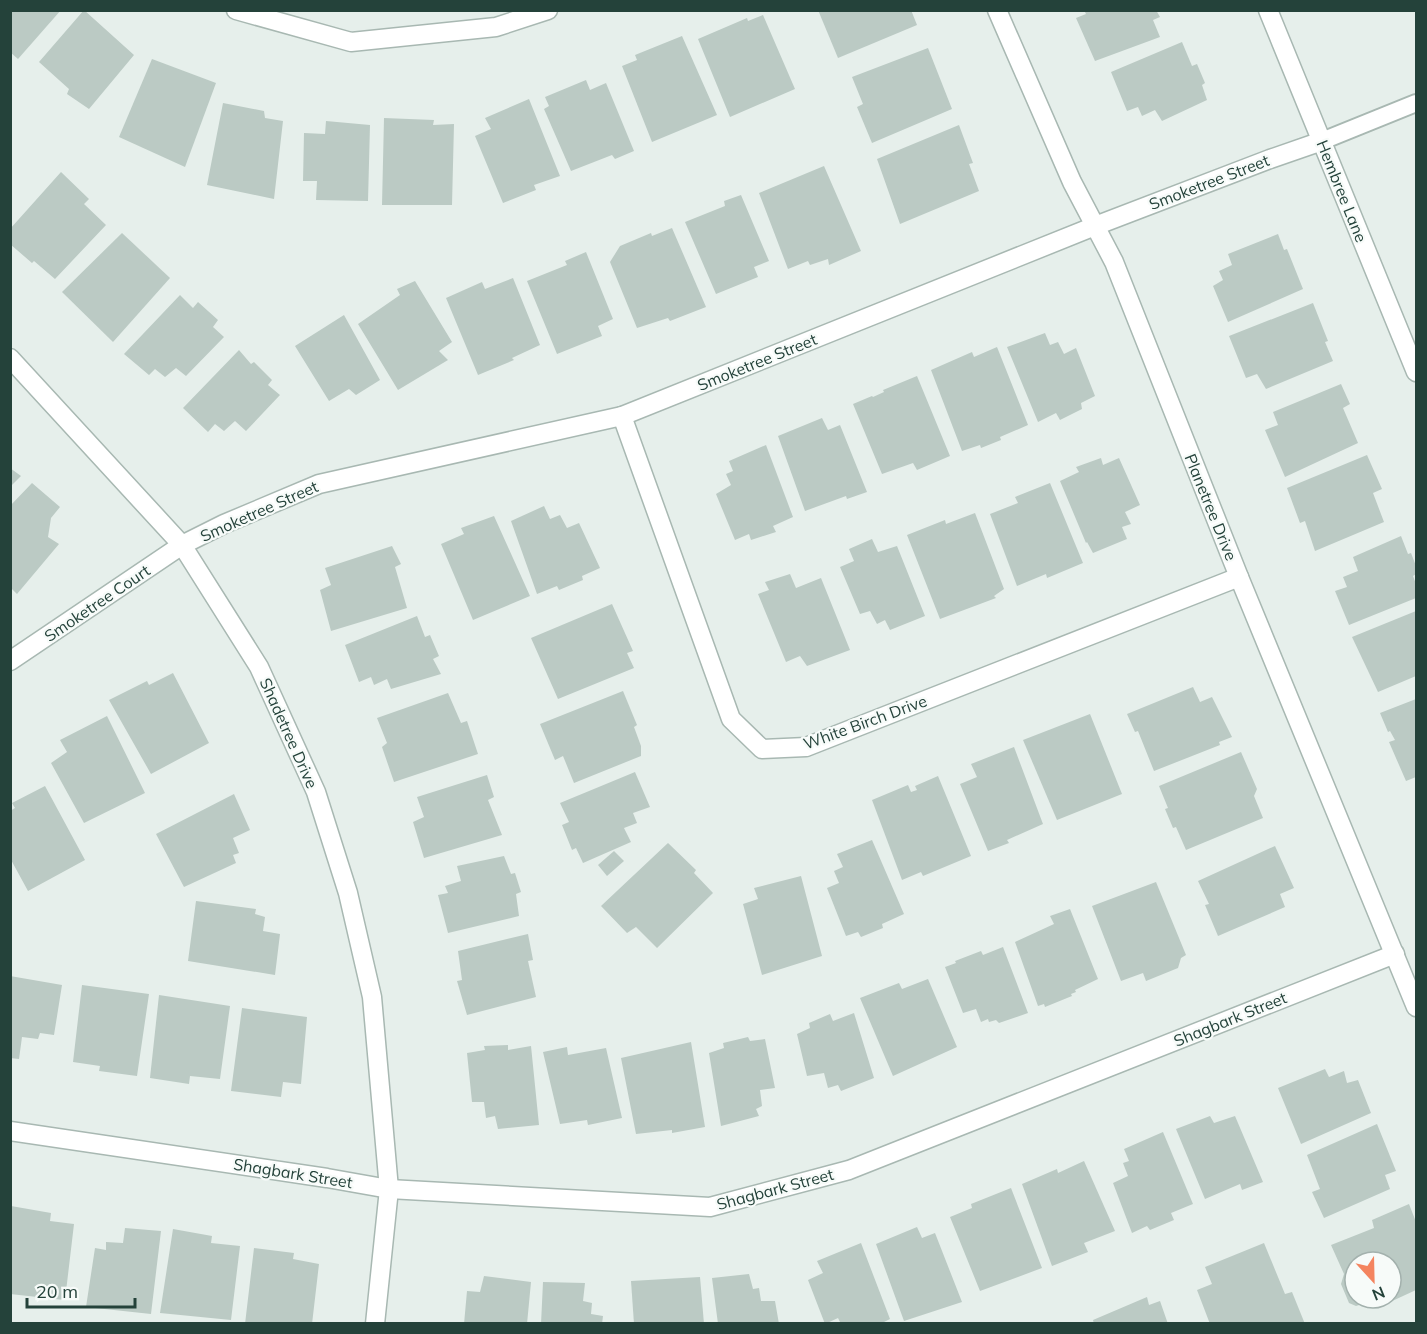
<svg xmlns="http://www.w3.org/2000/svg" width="1427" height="1334" viewBox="0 0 1427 1334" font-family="Mulish,sans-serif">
<rect width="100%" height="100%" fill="#e6efeb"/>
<g fill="#bbcac4" fill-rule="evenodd">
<path d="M10,10H61L18,59L10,52Z"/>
<path d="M84,10L134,55L89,109L67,94L69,89L39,62Z"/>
<path d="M818,10H911L917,25L838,58Z"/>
<path d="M1084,10H1156L1160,17L1153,20L1160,37L1095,61L1076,18L1086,14Z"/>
<path d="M763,15L795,89L730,117L698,39L747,18L748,21Z"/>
<path d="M682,36L717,115L652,142L622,66L637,60L635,55Z"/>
<path d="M1182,42L1192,66L1197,64L1205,83L1202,85L1207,100L1162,121L1155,110L1142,116L1138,107L1127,111L1111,72Z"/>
<path d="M928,48L952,109L872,143L857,107L863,104L852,77Z"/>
<path d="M152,59L216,83L185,167L119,137Z"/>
<path d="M586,80L590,90L606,83L634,151L615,159L612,155L571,171L544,109L549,106L545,97Z"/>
<path d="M529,99L560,176L534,185L536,190L503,203L475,136L491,129L485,118Z"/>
<path d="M223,103L264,111L265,118L283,121L274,199L207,185Z"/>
<path d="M384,118L434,120L433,125L454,124L452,205H382Z"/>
<path d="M326,121L370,125L368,201L316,200L317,181H303L304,133L325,134Z"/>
<path d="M959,125L973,163L969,164L979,191L900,224L877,159Z"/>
<path d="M824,166L861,251L829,265L828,259L810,265L808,261L788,269L759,193Z"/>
<path d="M61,172L89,199L84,204L106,225L55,279L34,261L32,263L10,244V229Z"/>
<path d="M741,195L769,261L754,267L758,277L716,294L685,222L725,206L724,201Z"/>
<path d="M672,228L706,307L670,321L668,318L637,328L610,262L620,246L651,233L652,236Z"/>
<path d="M122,233L170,278L113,342L62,292Z"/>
<path d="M1278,234L1284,250L1287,249L1303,289L1228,322L1213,286L1223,280L1219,271L1232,265L1228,254Z"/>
<path d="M586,252L613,319L598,326L602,336L557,354L527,281L567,265L565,261Z"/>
<path d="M513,278L540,345L512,358L514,360L478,375L446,298L482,282L485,289Z"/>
<path d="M415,281L452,342L439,351L448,360L398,390L358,324L400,295L397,289Z"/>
<path d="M180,295L193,308L198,302L218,320L213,327L224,337L186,376L176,368L165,377L155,369L149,375L124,354Z"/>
<path d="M1313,303L1328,341L1325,342L1333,361L1266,389L1257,374L1246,378L1229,336Z"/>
<path d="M344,315L380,380L356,395L349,389L329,401L295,346Z"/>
<path d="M1045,333L1050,345L1058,342L1064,354L1076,348L1095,396L1081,403L1082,409L1060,420L1056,413L1038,422L1007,347Z"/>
<path d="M997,347L1028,425L1000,437L1001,440L981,448L980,445L962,451L931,370L972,352L974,357Z"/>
<path d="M239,350L251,364L254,362L272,380L268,385L280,395L246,431L235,421L224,431L215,424L208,432L183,408Z"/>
<path d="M917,376L950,456L917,470L913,463L882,474L853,404L872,396L873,397L884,392L883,390Z"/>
<path d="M1341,384L1350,404L1343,408L1358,443L1285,477L1265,430L1278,425L1273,412Z"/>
<path d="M822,418L828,430L840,425L867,492L847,499L846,496L805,511L778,436Z"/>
<path d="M766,445L793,517L773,526L776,532L751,540L749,534L735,540L716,494L731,485L726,474L733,471L729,461Z"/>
<path d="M1367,455L1382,489L1373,493L1384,522L1315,551L1305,521L1300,523L1287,488Z"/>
<path d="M1101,458L1103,465L1119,458L1140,505L1125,512L1131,524L1122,527L1127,539L1093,553L1087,542L1086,543L1060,481L1079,472L1076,467Z"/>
<path d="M10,468L21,476L10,487Z"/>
<path d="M32,483L60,507L51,518L48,537L59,544L17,594L10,587V506Z"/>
<path d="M1050,483L1083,563L1047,578L1046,574L1017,586L990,514L1018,503L1015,497Z"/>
<path d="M544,506L550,519L560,515L567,528L579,523L600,568L582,576L583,580L559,590L557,586L537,594L511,521Z"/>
<path d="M975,513L1004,589L994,596L996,598L940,619L907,535L945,520L946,524Z"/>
<path d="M494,516L530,596L473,620L441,544L464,534L461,528Z"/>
<path d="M1401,536L1408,554L1411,553L1416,566V574L1413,576L1416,584V598L1349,625L1335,591L1347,587L1343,577L1358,571L1353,557Z"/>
<path d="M872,539L878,552L897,546L925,616L890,630L885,620L877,624L870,611L860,614L840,567L854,561L849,549Z"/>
<path d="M392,546L401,564L395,567L407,608L331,631L320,590L331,585L325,568Z"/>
<path d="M790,574L796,588L821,578L850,650L807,666L800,656L786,662L758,594L769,590L765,582Z"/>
<path d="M612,604L633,651L627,653L634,668L558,699L531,638Z"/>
<path d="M1416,611V676L1378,692L1352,637Z"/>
<path d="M417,616L425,637L430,635L439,656L433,659L441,674L391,689L387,679L374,685L371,677L359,682L345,645Z"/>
<path d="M173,673L209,743L151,774L109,700L147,681L149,685Z"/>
<path d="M1193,687L1200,702L1212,697L1232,737L1219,742L1220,745L1154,771L1138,731L1135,732L1127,714Z"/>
<path d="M623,691L637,725L634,727L641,746V756L574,783L563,756L555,760L540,724Z"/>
<path d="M448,693L461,723L467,721L478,754L394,782L382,747L387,743L377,718Z"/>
<path d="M1416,699V777L1406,781L1389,742L1395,740L1390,731L1388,732L1380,713Z"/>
<path d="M1090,714L1122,794L1057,820L1023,740Z"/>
<path d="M107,716L145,793L84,823L51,763L67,752L60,740Z"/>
<path d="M1014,747L1043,824L1007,840L1009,843L988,851L960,784L977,777L971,764Z"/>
<path d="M1241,752L1257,789L1254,796L1263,818L1186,850L1176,827L1173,828L1165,809L1168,808L1159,786Z"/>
<path d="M635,772L650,807L633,813L637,823L624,828L631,842L583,863L576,848L572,850L562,825L569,822L560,803Z"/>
<path d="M487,775L494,797L488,800L502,835L424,858L413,822L424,817L417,797Z"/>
<path d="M938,776L971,856L923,876L921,872L902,880L872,800L908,785L911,792L917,790L915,786Z"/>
<path d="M45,786L85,860L28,891L10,858V811L15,808L12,803Z"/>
<path d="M234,794L250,830L233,838L239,853L233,855L236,863L184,887L156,834Z"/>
<path d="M872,840L904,914L882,924L883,928L861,937L858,932L846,936L827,888L839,883L834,871L843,867L837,854Z"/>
<path d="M668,843L696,870L694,873L713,893L657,948L636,927L627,933L601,906Z"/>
<path d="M1275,846L1294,888L1280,894L1285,907L1218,936L1205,905L1209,904L1198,881Z"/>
<path d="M614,851L624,861L607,876L598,865Z"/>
<path d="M504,856L511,874L515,873L521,892L516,894L519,916L448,933L438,895L448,893L445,886L461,881L457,866Z"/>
<path d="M801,876L822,956L762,975L743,904L758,899L754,888Z"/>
<path d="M1156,882L1186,955L1181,958L1178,968L1146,981L1143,973L1121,981L1092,906Z"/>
<path d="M196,901L256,909L255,914L265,917L263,931L280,934L275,975L188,961Z"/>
<path d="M1070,909L1098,979L1075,990L1076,992L1071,994L1072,996L1045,1007L1044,1004L1038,1006L1015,942L1054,924L1050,916Z"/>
<path d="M528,934L533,960L528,961L536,997L467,1015L457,981L462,980L458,951Z"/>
<path d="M1003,947L1028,1013L999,1023L996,1020L989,1022L988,1019L981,1022L976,1009L963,1013L945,967L956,963L955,961L981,951L983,955Z"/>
<path d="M10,976L62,985L54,1035L40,1033L38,1039L22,1037L19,1059L10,1058Z"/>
<path d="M928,979L957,1047L893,1076L860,998L899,983L902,989Z"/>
<path d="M82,985L149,994L137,1076L99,1071L100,1066L73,1062Z"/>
<path d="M159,995L230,1006L220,1079L190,1076L189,1084L150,1078Z"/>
<path d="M242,1008L307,1017L301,1084L283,1082L281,1097L231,1091Z"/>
<path d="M854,1013L874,1078L841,1091L838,1085L828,1088L824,1073L807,1076L797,1034L810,1028L809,1023L830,1014L833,1021Z"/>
<path d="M748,1037L750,1041L765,1039L775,1088L760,1090L762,1106L756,1109L759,1116L721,1126L709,1053L724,1048L723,1043Z"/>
<path d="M691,1042L705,1127L672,1133V1130L636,1134L621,1058Z"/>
<path d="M508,1045V1050L531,1046L539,1125L498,1129L495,1116L486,1118L484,1102H472L467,1053L485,1050L484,1046Z"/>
<path d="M567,1047L568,1055L606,1048L622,1118L588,1125L587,1120L560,1124L543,1052Z"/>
<path d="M1325,1069L1329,1077L1344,1071L1347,1083L1358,1080L1371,1113L1301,1144L1278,1088Z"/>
<path d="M1210,1116L1214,1123L1235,1116L1263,1182L1242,1190L1240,1184L1205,1199L1176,1129Z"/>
<path d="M1377,1124L1396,1171L1385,1175L1390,1189L1324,1218L1312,1192L1320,1189L1307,1155Z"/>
<path d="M1163,1132L1193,1204L1171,1213L1174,1220L1150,1230L1147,1226L1132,1233L1113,1183L1128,1176L1123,1163L1129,1161L1124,1149Z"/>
<path d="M1084,1161L1115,1231L1084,1243L1088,1252L1052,1266L1022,1184L1057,1169L1058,1173Z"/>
<path d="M1011,1188L1042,1268L980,1291L950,1217L972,1208L971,1204Z"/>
<path d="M1409,1204L1416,1222V1290L1377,1308L1372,1301L1356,1306L1349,1303L1341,1284L1344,1274L1331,1245L1374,1228L1372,1220ZM1355,1262H1391V1298H1355Z"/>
<path d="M11,1206L51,1213L50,1221L74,1224L65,1300L10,1294Z"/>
<path d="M917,1227L922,1238L935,1233L962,1302L904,1321L876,1244Z"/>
<path d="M125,1228L161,1231L151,1314L86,1307L95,1248L106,1250V1242L123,1243Z"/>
<path d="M173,1229L212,1236L211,1243L240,1246L231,1320L160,1313Z"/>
<path d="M861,1243L890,1319L880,1324H841L838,1318L825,1324L808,1280L823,1273L817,1261Z"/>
<path d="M1264,1243L1285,1294L1292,1292L1305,1324H1210L1197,1290L1212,1284L1205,1267Z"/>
<path d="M254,1248L294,1253L293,1259L319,1264L312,1324H245Z"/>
<path d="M749,1274L753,1289L759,1288L761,1301H775L779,1324H718L712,1278Z"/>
<path d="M484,1276L531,1282L527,1324H464L467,1291L480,1292Z"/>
<path d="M700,1277L704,1324H634L631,1281Z"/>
<path d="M543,1282L585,1283L583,1301L592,1303L591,1314L603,1316L602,1324H541Z"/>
<path d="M1147,1297L1149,1305L1160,1301L1168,1324H1094L1093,1320Z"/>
</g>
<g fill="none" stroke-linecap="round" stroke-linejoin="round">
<defs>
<path id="service" d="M1322,141L1416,103"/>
<g id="minor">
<path d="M236,10L351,42L496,27L548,10"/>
<path d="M997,10L1072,182L1114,262L1239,577L1416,1007"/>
<path d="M10,358L182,545L259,667L316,792L348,893L372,997L389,1189L375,1324"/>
<path d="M622,416L731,719L762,749L806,747L1239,577"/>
<path d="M10,661L182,545L224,524L319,484L622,416L1095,226L1270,159L1322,141"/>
<path d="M10,1131L327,1178L389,1189L710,1207L849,1170L1395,954"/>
</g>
<path id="tertiary" d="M1268,10L1416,372"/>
</defs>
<use href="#service" stroke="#a8b8b2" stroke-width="20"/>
<use href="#minor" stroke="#a8b8b2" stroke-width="21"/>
<use href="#tertiary" stroke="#a8b8b2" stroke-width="21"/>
<use href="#service" stroke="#fff" stroke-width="16"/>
<use href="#minor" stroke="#fff" stroke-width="18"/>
<use href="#tertiary" stroke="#fff" stroke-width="18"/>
</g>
<g text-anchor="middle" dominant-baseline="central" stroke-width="4.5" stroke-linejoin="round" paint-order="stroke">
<g font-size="16" fill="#24423a" stroke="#f7fbf9">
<text transform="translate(1209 182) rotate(-21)">Smoketree Street</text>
<text transform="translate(1342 191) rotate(68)">Hembree Lane</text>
<text transform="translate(757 362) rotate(-22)">Smoketree Street</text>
<text transform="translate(1211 507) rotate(68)">Planetree Drive</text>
<text transform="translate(259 511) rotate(-24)">Smoketree Street</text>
<text transform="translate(97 603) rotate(-34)">Smoketree Court</text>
<text transform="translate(865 722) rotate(-20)">White Birch Drive</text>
<text transform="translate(289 733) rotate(66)">Shadetree Drive</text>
<text transform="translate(1230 1019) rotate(-22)">Shagbark Street</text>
<text transform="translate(293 1173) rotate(9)">Shagbark Street</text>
<text transform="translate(775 1189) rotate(-15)">Shagbark Street</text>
</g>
</g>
<rect width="1427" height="1334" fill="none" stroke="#24423a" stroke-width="24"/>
<g transform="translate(1373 1280) rotate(158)"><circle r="28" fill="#f7fbf9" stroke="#a3b1ad" stroke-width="1.5"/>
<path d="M0-4.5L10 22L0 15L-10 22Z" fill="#f4845f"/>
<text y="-9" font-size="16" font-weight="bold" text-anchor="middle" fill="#24423a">N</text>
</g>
<path d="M27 1298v9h108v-9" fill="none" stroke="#24423a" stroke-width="3"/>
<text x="36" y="1298" font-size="18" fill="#24423a" stroke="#f7fbf9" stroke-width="4.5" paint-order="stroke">20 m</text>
</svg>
